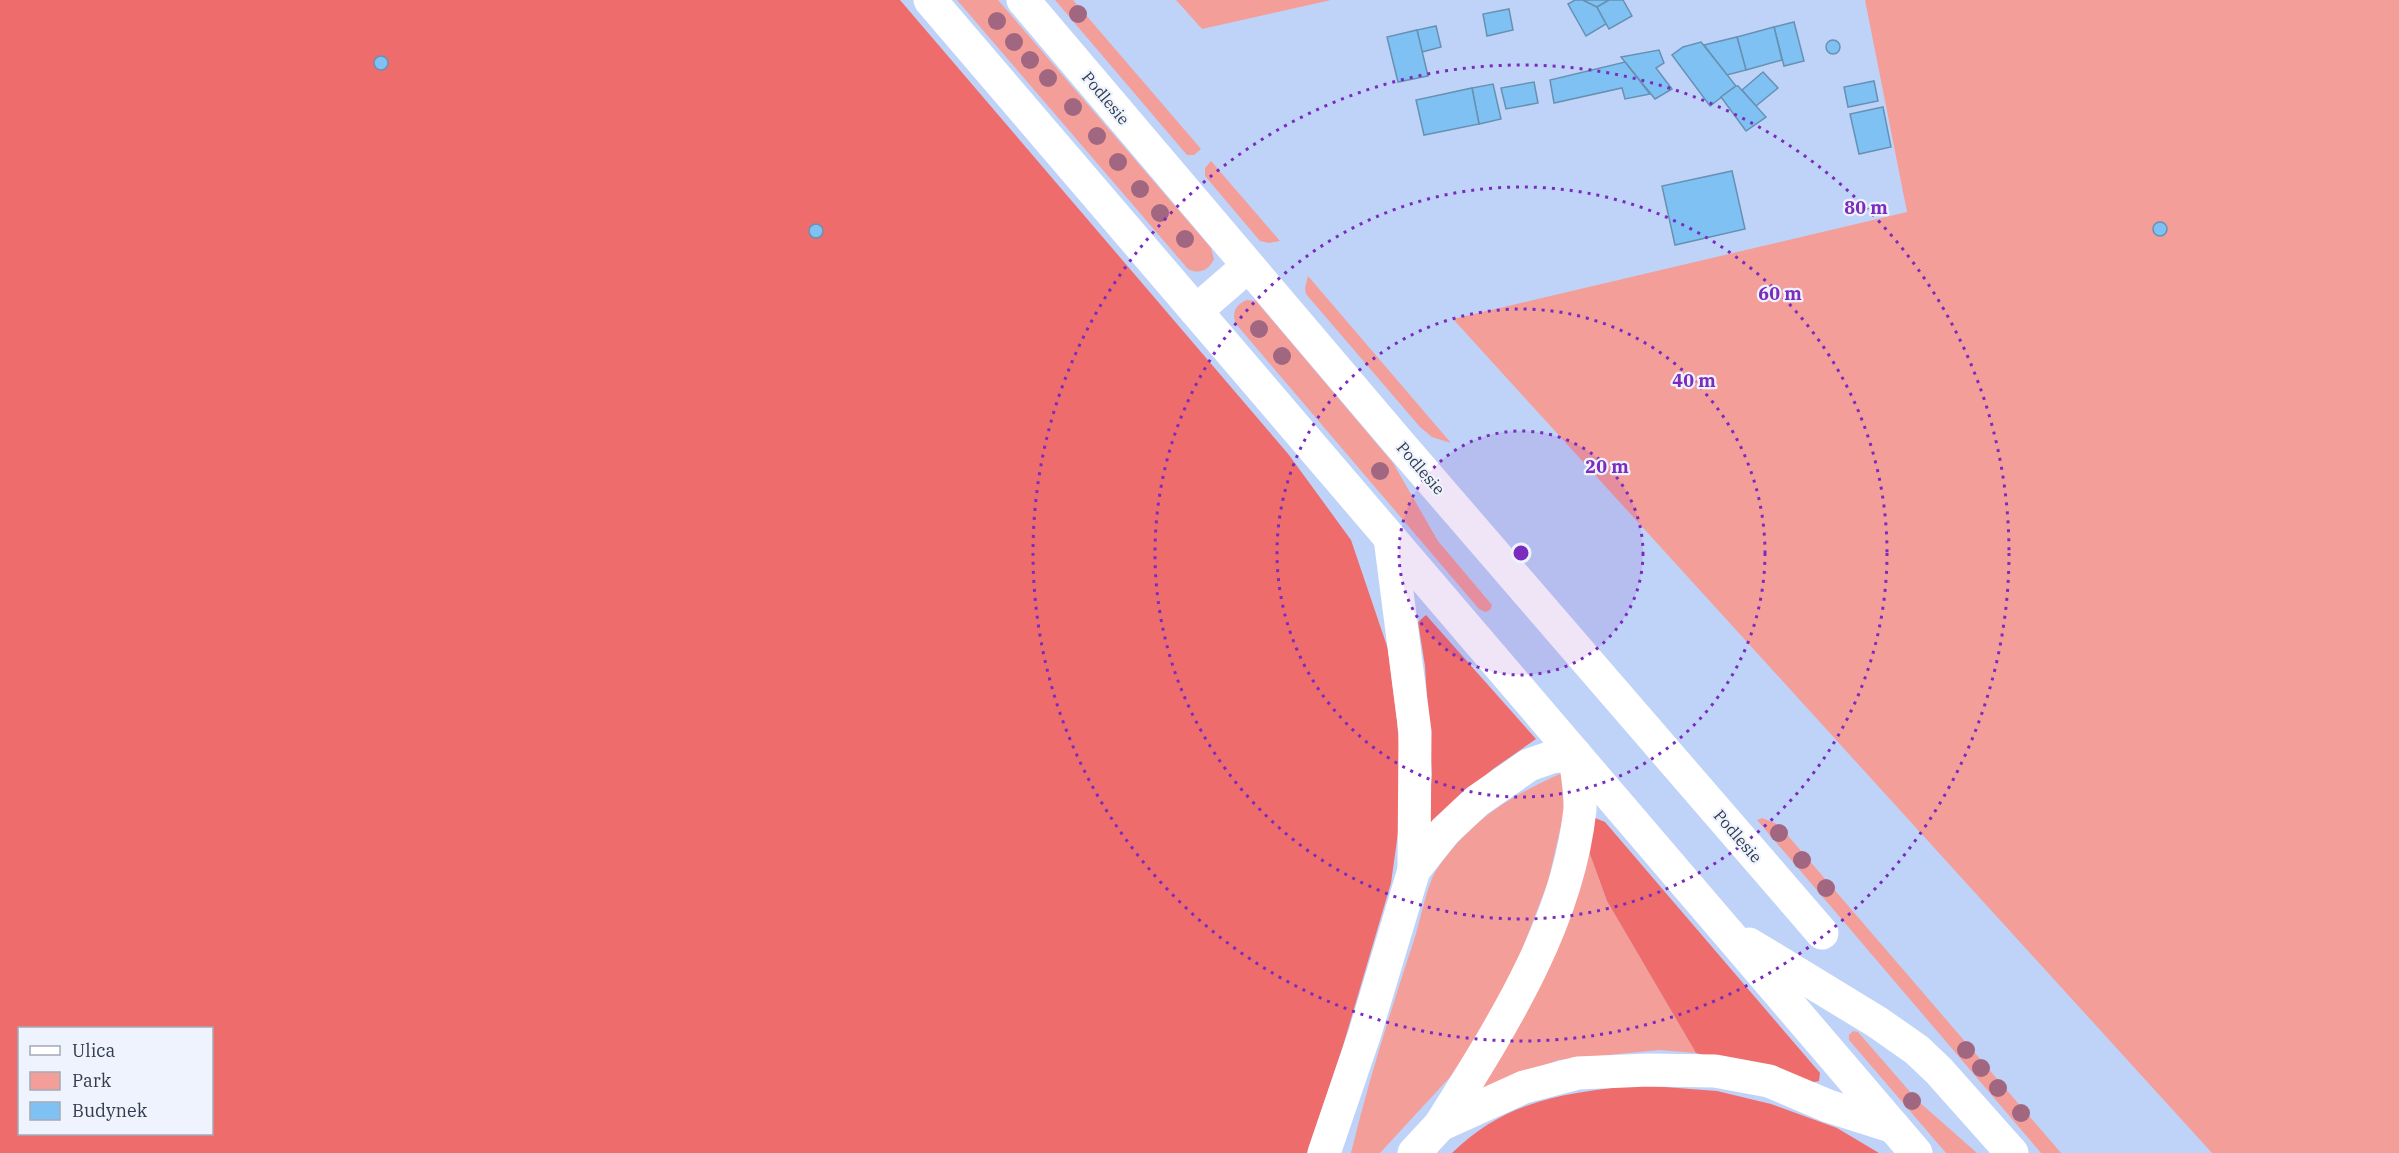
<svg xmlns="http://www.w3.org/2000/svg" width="2399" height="1153" viewBox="0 0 2399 1153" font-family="'IBM Plex Serif',serif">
<rect width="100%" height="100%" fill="#bfd3f8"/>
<g fill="#f49e9a">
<path d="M957,0H998L1211,248L1214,259C1209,270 1199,275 1188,269Z"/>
<path d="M1055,0H1073L1201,149L1194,155H1187Z"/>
<path d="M1176,0H1331L1202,29Z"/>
<path d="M1865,0H2399V1153H2212L1453,319L1907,212Z"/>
<path d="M1211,161L1280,241L1269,243L1260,241L1205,176V168Z"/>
<path d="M1308,276L1451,443L1432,437L1420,427L1306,294L1305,288Z"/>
<path d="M1247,300L1256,301L1393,463L1438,541L1492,605L1490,610L1485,612L1479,609L1236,324C1231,313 1236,304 1247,300Z"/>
<path d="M1562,773L1564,812L1548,882L1501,1004L1450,1077L1380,1153H1351C1369,1078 1392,1007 1416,934C1421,917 1428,882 1437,869C1472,819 1509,797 1562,773Z"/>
<path d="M1762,818L1775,823L1783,830L2061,1153H2041L1757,820Z"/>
<path d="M1587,846L1607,901L1696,1053L1659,1050L1558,1060L1479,1091Z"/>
<path d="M1853,1031L1858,1032L1918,1101L1977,1153H1946L1849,1040V1035Z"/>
</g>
<g fill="#ef6c6c" fill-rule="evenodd">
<path d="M0,0H900L1289,455L1351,540L1388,649L1397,720L1403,797L1391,883L1343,1046L1307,1153H0ZM20,1028H212V1134H20Z"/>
<path d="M1426,615L1536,739L1493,769L1445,809L1426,835L1432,775L1425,666L1418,622Z"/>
<path d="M1595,818L1605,822L1820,1073L1819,1081L1805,1084L1696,1053L1607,901L1587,846Z"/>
<path d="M1638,1085L1717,1091L1771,1104L1837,1128L1879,1153H1452C1507,1099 1566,1093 1638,1085Z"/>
</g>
<g fill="#80c1f3" stroke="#6691b3" stroke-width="1.5">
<path d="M1575,0H1583L1597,7L1606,24L1586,36L1568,4Z"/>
<path d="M1583,0H1609L1597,7Z"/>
<path d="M1609,0H1623L1632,16L1609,29L1597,7Z"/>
<path d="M1509,9L1513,30L1487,36L1483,14Z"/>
<path d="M1794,22L1804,61L1784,66L1774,27Z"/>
<path d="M1436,26L1441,47L1422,52L1417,30Z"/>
<path d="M1774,27L1782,60L1746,70L1737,37Z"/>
<path d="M1417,30L1428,76L1398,82L1387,37Z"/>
<path d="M1737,37L1746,70L1727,75L1704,45Z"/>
<circle cx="1833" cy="47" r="7"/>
<path d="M1701,42L1736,86L1710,106L1672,55L1683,47Z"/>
<path d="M1659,50L1664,63L1656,68L1672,89L1655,99L1621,57Z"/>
<circle cx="381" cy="63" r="7"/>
<path d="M1625,62L1650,94L1625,99L1622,88L1554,103L1550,80Z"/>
<path d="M1763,72L1778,88L1756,106L1742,90Z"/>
<path d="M1874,81L1878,101L1848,107L1844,87Z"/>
<path d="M1534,82L1538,103L1506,109L1501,88Z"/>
<path d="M1493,84L1501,119L1479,124L1472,88Z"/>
<path d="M1736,86H1738L1766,117L1746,131L1721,97Z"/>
<path d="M1472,88L1479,124L1424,135L1416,100Z"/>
<path d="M1883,107L1891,147L1859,154L1850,114Z"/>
<path d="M1732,171L1745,229L1675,245L1662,186Z"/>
<circle cx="2160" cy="229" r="7"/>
<circle cx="816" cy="231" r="7"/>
</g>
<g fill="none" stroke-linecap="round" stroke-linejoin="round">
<g stroke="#fff" stroke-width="33">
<path d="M930,0L1916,1153"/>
<path d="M1023,0L1398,442L1822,933"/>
<path d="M1196,311L1248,266"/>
<path d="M1749,944L1877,1022L1917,1050L1939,1071L2012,1153"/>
</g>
<g stroke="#fff" stroke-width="33">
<path d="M1390,538L1415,732L1414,870"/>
<path d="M1324,1153L1365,1033L1414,870L1445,831L1477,801L1529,765L1552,757L1575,754C1576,771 1581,791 1580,809C1568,925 1500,1029 1440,1125"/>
<path d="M1414,1153L1440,1125L1524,1087L1578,1073L1648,1070L1715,1071L1769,1081L1828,1106L1894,1127"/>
</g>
</g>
<g fill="#a16781">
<circle cx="1078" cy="14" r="9"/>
<circle cx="997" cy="21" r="9"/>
<circle cx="1014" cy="42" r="9"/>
<circle cx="1030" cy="60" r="9"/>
<circle cx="1048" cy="78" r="9"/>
<circle cx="1073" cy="107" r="9"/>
<circle cx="1097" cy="136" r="9"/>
<circle cx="1118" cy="162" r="9"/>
<circle cx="1140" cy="189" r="9"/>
<circle cx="1160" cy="213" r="9"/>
<circle cx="1185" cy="239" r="9"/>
<circle cx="1259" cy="329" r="9"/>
<circle cx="1282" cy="356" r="9"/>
<circle cx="1380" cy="471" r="9"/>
<circle cx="1779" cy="833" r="9"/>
<circle cx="1802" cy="860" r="9"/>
<circle cx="1826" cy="888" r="9"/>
<circle cx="1966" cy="1050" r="9"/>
<circle cx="1981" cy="1068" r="9"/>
<circle cx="1998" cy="1088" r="9"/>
<circle cx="1912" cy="1101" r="9"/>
<circle cx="2021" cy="1113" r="9"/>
</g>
<circle cx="1521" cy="553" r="122" fill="#7b2cbf" fill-opacity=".12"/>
<g fill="none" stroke="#7b2cbf" stroke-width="3" stroke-dasharray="3 6">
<circle cx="1521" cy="553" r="122"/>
<circle cx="1521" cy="553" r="244"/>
<circle cx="1521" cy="553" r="366"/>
<circle cx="1521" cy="553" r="488"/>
</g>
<g text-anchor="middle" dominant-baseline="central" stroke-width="4.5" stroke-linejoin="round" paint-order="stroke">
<g font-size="16" fill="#323c4f" stroke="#eef3fd">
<text transform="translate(1106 98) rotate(50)">Podlesie</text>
<text transform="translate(1421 468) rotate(49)">Podlesie</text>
<text transform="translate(1738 836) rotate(49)">Podlesie</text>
</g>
</g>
<circle cx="1521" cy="553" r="9" fill="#7b2cbf" stroke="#eef3fd" stroke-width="3"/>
<g font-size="18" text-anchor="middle" font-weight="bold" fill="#7b2cbf" stroke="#eef3fd" stroke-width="4.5" stroke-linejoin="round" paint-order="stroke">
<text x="1866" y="214">80 m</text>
<text x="1780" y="300">60 m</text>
<text x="1694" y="387">40 m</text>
<text x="1607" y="473">20 m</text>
</g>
<rect x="18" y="1027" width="195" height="108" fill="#eef3fd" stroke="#a3aab7" stroke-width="1.5"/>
<rect x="30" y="1046" width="30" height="9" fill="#ffffff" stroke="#a3aab7" stroke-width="1.5"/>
<text x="72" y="1057" font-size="18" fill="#323c4f">Ulica</text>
<rect x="30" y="1072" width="30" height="18" fill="#f49e9a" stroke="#a3aab7" stroke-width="1.5"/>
<text x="72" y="1087" font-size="18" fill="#323c4f">Park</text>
<rect x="30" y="1102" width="30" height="18" fill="#80c1f3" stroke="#a3aab7" stroke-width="1.5"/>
<text x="72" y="1117" font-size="18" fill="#323c4f">Budynek</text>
</svg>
